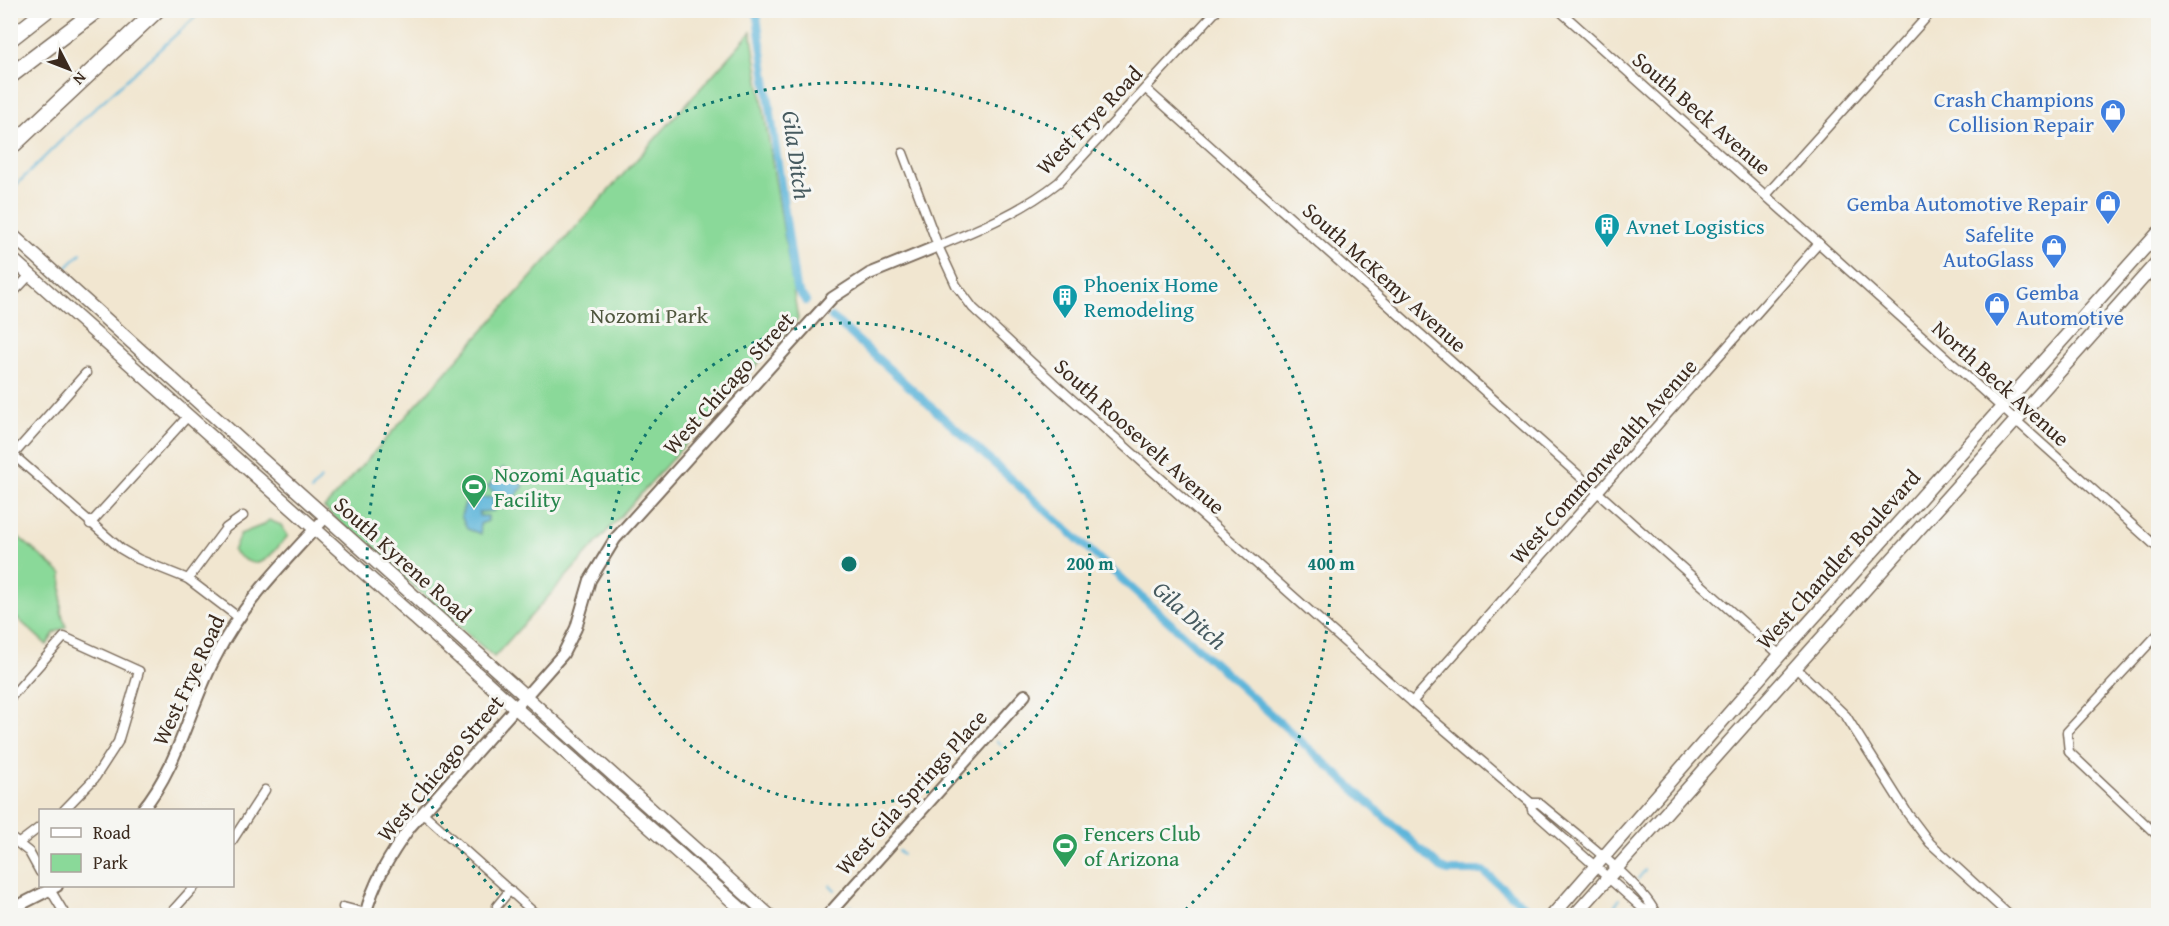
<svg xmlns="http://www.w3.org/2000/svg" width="2169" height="926" viewBox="0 0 2169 926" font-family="'Gentium Book Plus',serif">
<rect width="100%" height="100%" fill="#f6f6f2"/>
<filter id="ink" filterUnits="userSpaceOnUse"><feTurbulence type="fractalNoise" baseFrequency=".0167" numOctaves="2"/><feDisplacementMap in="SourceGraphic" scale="12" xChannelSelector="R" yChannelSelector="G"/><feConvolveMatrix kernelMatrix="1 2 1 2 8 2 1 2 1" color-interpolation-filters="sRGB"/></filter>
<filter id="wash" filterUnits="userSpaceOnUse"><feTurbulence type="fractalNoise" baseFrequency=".008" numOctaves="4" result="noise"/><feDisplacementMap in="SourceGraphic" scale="24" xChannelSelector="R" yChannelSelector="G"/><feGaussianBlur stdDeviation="1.35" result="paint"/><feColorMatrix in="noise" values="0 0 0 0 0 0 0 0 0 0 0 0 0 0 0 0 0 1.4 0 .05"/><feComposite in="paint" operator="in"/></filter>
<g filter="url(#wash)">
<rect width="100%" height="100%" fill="#f1e6d0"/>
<g fill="#8ad999" stroke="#62825c" stroke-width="1.5">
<path d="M751,32L798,319L494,657L324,508Z"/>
<path d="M269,520L281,525L288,536C267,558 260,576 233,551L240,534L263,525Z"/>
<path d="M14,533L62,574L61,611L66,627L54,633L47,645L17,618L11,624L10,537Z"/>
</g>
<g fill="#5db5da" stroke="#4c707c" stroke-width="1.5">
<path d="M503,468L524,486L508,504L488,487Z"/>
<path d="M493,497L494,511L479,512L480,516H488V521L480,524L481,534L467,529L461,516L465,503L478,498Z"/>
</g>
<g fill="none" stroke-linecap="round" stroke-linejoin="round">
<g stroke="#5db5da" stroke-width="2">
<path d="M10,191L80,122L203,10"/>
<path d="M66,268L81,253"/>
<path d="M311,491L321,479"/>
<path d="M977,723L981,727"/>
<path d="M997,741L1001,745"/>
<path d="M899,851L903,855"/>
<path d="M1638,879L1645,870"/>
<path d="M830,885L835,890"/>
<path d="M850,905L855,910"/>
<path d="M1612,909L1620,899"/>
</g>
<g stroke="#5db5da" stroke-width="8">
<path d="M756,10L796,288L806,301"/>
<path d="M832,317L1441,868L1448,871H1483L1535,915"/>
</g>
</g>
</g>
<g filter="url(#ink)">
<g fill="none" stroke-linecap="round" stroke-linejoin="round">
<defs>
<g id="minor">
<path d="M1559,10L2158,548"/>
<path d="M1146,89L1780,655"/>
<path d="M903,153L938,246L956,285L973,308L1057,386L1412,702L1531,803L1532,810L1642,908L1660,916"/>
<path d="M1767,194L1933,10"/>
<path d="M938,246C982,228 1022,211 1059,182L1217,10"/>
<path d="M10,296L31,274"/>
<path d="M10,452L121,549L138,559L188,579L238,617"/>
<path d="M14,454L86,373"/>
<path d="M90,524L189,415"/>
<path d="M188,579L226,528L243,516"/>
<path d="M2158,634L2067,732L2069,752L2158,836"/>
<path d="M1795,667L1846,716L1908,814L1930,843L2010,916"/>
<path d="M10,698L64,637L139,671L118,742L94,779L64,810"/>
<path d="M1412,702L1819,243"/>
<path d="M1531,803H1539C1568,828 1640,881 1655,912"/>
<path d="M423,813L538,916"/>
<path d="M10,837L29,852L40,872"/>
<path d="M232,841L265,790"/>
<path d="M19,843L40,827"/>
<path d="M48,886L66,916"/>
<path d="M497,906L510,890"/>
<path d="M343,907L366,913"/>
<path d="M168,916L195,886"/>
</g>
<g id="tertiary">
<path d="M142,810C178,767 189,708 215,658C241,605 285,561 325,518"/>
<path d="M10,910L57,886"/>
<path d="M365,916C373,882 391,854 410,827L563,654L576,628L590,580L615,539L832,298L869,274L938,246"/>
<path d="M827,916L1025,695"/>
</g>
<g id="secondary">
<path d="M10,233L770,916"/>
<path d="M10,257L749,916"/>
<path d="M1552,916L1780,655L2158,233"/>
<path d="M1574,916L2158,261"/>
</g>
<g id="motorway">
<path d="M10,39L47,10"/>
<path d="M10,76L97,10"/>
<path d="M10,148L157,10"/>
</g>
</defs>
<use href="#minor" stroke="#7b6c5c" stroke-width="11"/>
<use href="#tertiary" stroke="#7b6c5c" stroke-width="14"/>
<use href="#secondary" stroke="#7b6c5c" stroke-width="15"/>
<use href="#motorway" stroke="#7b6c5c" stroke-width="18"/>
<use href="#minor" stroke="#fff" stroke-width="8"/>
<use href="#tertiary" stroke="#fff" stroke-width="10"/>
<use href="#secondary" stroke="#fff" stroke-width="12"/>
<use href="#motorway" stroke="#fff" stroke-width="15"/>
</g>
</g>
<g fill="none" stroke="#0f766e" stroke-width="3" stroke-dasharray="3 6">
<circle cx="849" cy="564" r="241"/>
<path d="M517 914A482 482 0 1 1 1181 914"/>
</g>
<defs>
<symbol id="shop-pin" viewBox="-11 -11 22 30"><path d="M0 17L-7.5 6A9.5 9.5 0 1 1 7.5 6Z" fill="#3f7fe0" stroke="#f6f6f2"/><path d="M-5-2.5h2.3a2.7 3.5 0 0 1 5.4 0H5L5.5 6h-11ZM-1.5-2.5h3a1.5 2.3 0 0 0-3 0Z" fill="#fff"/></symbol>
<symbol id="building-pin" viewBox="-11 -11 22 30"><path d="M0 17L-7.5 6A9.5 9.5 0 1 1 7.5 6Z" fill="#0f9aa8" stroke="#f6f6f2"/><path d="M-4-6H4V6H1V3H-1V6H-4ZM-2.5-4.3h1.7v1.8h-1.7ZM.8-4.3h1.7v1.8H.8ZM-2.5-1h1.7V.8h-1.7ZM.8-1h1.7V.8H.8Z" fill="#fff"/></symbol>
<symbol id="stadium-pin" viewBox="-11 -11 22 30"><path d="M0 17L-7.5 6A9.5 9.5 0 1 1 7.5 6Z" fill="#2e9e5b" stroke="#f6f6f2"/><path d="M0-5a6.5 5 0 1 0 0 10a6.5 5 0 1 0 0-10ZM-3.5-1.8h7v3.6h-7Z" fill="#fff"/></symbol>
</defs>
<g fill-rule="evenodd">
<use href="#shop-pin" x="2098" y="97" width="30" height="40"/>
<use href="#shop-pin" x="2093" y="188" width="30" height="40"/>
<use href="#building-pin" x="1592" y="211" width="30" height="40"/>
<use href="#shop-pin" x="2039" y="232" width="30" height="40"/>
<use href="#building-pin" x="1050" y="282" width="30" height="40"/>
<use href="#shop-pin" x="1982" y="290" width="30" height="40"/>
<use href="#stadium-pin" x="459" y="472" width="30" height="40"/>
<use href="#stadium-pin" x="1050" y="831" width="30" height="40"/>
</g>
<g text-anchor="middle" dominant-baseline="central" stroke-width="6" stroke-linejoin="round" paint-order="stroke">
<g font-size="22" fill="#366cbe" stroke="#f6f6f2" text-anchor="end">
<text x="2094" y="99">Crash Champions<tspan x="2094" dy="25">Collision Repair</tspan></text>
<text x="2088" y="203">Gemba Automotive Repair</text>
<text x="2034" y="234">Safelite<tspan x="2034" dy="25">AutoGlass</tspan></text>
<text x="2016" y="292" text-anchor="start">Gemba<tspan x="2016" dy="25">Automotive</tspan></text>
</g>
<g font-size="22" fill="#3b2a1e" stroke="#f6f6f2">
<text transform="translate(1702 113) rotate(41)">South Beck Avenue</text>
<text transform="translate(1089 120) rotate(-46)">West Frye Road</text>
<text transform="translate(1385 277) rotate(42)">South McKemy Avenue</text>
<text transform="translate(728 383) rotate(-48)">West Chicago Street</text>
<text transform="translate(2001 383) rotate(42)">North Beck Avenue</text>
<text transform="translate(1140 436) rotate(42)">South Roosevelt Avenue</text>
<text transform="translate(1603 461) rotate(-48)">West Commonwealth Avenue</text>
<text transform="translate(403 559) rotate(42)">South Kyrene Road</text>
<text transform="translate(1838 559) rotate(-48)">West Chandler Boulevard</text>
<text transform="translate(188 680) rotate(-65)">West Frye Road</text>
<text transform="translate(440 768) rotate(-50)">West Chicago Street</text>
<text transform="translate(911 792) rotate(-48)">West Gila Springs Place</text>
</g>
<g font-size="22" fill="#0d838f" stroke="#f6f6f2" text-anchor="start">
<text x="1626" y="226">Avnet Logistics</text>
<text x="1084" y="284">Phoenix Home<tspan x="1084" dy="25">Remodeling</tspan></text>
</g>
<g font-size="22" fill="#4f563d" stroke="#f6f6f2">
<text x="649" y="315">Nozomi Park</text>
</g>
<g font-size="22" fill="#27864d" stroke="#f6f6f2" text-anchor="start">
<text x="494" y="474">Nozomi Aquatic<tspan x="494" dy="25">Facility</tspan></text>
<text x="1084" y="833">Fencers Club<tspan x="1084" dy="25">of Arizona</tspan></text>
</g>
<g font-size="24" font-style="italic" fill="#475b60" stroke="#f6f6f2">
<text transform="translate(797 155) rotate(82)">Gila Ditch</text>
<text transform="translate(1190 615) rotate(42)">Gila Ditch</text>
</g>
</g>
<circle cx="849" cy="564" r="9" fill="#0f766e" stroke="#f6f6f2" stroke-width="3"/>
<g font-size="18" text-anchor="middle" font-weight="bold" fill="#0f766e" stroke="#f6f6f2" stroke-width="6" stroke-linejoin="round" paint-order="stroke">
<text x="1090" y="570">200 m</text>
<text x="1331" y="570">400 m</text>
</g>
<rect width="2169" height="926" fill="none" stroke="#f6f6f2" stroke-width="36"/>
<rect x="39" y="809" width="195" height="78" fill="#f6f6f2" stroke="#aba49d" stroke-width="1.5"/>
<rect x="51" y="828" width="30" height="9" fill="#ffffff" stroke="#aba49d" stroke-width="1.5"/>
<text x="93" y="839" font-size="18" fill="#3b2a1e">Road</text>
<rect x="51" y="854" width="30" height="18" fill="#8ad999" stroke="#aba49d" stroke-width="1.5"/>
<text x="93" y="869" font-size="18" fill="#3b2a1e">Park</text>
<g transform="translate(69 69) rotate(132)" stroke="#f6f6f2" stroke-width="4.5" paint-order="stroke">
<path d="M0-4.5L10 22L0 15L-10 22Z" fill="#3b2a1e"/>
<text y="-9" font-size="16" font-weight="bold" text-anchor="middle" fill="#3b2a1e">N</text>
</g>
</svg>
